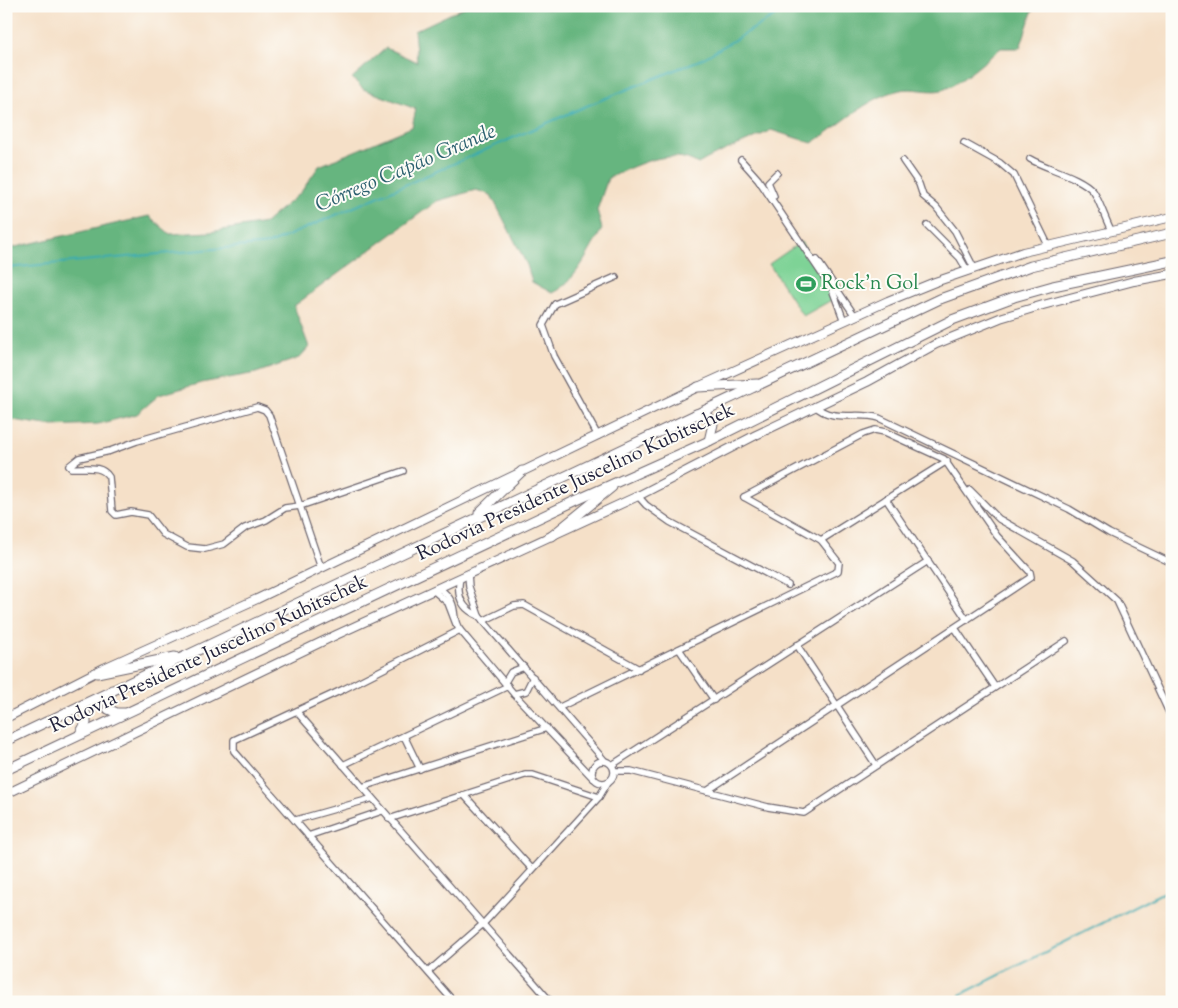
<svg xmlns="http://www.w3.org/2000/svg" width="1178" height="1008" viewBox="0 0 1178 1008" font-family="'Sorts Mill Goudy',serif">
<rect width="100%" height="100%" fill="#fdfcf7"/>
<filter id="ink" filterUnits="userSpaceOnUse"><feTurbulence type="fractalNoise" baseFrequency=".02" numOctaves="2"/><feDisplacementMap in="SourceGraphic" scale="10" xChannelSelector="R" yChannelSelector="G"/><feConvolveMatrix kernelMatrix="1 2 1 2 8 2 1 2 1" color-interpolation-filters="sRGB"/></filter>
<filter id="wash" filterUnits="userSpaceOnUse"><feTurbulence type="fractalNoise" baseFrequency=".0096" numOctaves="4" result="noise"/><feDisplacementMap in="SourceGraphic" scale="20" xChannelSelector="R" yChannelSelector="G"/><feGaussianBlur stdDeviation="1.12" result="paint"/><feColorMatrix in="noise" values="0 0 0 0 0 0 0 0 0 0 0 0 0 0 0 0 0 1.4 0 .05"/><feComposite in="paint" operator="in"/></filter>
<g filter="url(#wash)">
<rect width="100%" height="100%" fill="#f5e0c8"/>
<path fill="#7ed396" stroke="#507a68" d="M801,242L837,297L803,316L769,264Z"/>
<path fill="#66b57f" stroke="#446c5d" d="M467,6H538L548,9L570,6H1034L1020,48H1001C987,59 959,85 942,90C929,93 913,87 900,90C866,98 840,126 812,143L771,130C747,143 721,150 698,164C670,146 635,166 608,178L597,210L602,229C590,250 575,283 552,293L532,282L527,265L491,195L476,190L437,201L294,306L309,347L299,358L256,373L201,383L159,395L137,414L98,424L53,426L6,419V248H11L149,216L170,234L210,232L265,223L301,192L319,166L412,127L416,109L363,89L352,78L386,48L417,62L414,31Z"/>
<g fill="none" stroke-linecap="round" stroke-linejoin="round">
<g stroke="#39abb1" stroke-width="2">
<path d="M6,268L269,244L584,107L702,59L792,6"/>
<path d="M961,1002L960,995L1172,888"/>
</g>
</g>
</g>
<g filter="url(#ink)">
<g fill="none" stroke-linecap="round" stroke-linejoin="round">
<defs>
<g id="minor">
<path d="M964,143L1000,163L1014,175L1048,245"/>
<path d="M1030,159C1047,169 1080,176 1093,191C1098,197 1106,221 1111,230"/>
<path d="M741,160L758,179L832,289L844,321"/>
<path d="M903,161L919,184L923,196L936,207L955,231L974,268"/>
<path d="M774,196L768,182L777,173"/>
<path d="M927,225L960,258L967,270"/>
<path d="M817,260L855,316"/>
<path d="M815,406C833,423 857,411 879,418L1069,509L1109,533L1172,563"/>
<path d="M257,407L265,410L269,415L300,506L285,508L266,520L245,528L224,544L205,549L187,547L163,534L148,515L131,512L116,515L112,511L109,477C101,464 85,469 71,468L69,466L79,458L110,451L137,441Z"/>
<path d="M598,436L554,356L543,325L555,304L616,277"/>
<path d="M970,490L999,519L1073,561L1117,601L1172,719"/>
<path d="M638,496L646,505L670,522L788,585"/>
<path d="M886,499L967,620"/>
<path d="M821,540L947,461"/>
<path d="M321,568L300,506L403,471"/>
<path d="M468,574L469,587L479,616"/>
<path d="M460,578C456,596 462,609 479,616L605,761"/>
<path d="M439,588C462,605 449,617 460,630L514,694L593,778"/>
<path d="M433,590L448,603L456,624"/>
<path d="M483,621L514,606L524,605L639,669"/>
<path d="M955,628L995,687"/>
<path d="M797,645L876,765"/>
<path d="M679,649L714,700"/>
<path d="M505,682L511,672L524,667"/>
<path d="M514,694L526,691L533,677"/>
<path d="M560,707L838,571L839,563L821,540L744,497"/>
<path d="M297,712L551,1002"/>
<path d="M404,736L420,769"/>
<circle cx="603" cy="772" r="11"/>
<path d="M343,765L508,686"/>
<path d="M612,765L928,561"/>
<path d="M615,771H631L768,807L804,813L1066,641"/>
<path d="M362,787L547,728"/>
<path d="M707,791L1031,577L1030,572L997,536L944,459L885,432L875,430L863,434L744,497"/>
<path d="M464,795L532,869"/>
<path d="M389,819L525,775H533L599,797"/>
<path d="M296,820L370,799"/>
<path d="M308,836L382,811"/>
<path d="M429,971L483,924L599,797L608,782"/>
<path d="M454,1002L234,751V740L344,689L460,630"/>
</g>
<g id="major">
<path d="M6,718L104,668L257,599L698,387L888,301L935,282L1023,252L1172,217"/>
<path d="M6,794L336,635L638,496L756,435L867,382L936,344L1000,318L1043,305L1134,281L1172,274"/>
</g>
<g id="highway">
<path d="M698,387L757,384"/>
<path d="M696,414L708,417L713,424L709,441"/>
<path d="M479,513L522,471"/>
<path d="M552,536L612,487"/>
<path d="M97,673L175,657"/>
<path d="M112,690L108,700V709L117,713H124"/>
<path d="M73,710H81L86,714V723L80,734"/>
<path d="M6,741L940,299L1031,266L1172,233"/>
<path d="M6,770L577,500L709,441L952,320L1014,297L1053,286L1172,261"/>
</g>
</defs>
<use href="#minor" stroke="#6c646c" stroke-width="8"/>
<use href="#major" stroke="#6c646c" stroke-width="10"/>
<use href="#highway" stroke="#6c646c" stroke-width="11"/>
<use href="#minor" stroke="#fff" stroke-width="5.5"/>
<use href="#major" stroke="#fff" stroke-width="8"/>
<use href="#highway" stroke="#fff" stroke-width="9"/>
</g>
</g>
<defs>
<symbol id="stadium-bare" viewBox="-9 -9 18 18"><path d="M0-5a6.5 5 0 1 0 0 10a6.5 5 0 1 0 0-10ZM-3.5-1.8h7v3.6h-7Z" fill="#2e9e5b" stroke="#fdfcf7" stroke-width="2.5" paint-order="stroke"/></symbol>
</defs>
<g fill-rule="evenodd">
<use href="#stadium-bare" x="792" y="270" width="28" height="28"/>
</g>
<g text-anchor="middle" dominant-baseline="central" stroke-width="4" stroke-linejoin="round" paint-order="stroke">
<g font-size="20" fill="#27864d" stroke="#fdfcf7" text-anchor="start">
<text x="821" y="284">Rock'n Gol</text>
</g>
<g font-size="20" fill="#22223b" stroke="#fdfcf7">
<text transform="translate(576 483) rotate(-25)">Rodovia Presidente Juscelino Kubitschek</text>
<text transform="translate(209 655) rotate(-25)">Rodovia Presidente Juscelino Kubitschek</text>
</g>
<g font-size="21" font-style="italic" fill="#2c6070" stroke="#fdfcf7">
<text transform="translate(406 169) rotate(-23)">Córrego Capão Grande</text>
</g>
</g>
<rect width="1178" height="1008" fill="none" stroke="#fdfcf7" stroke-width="25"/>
</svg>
